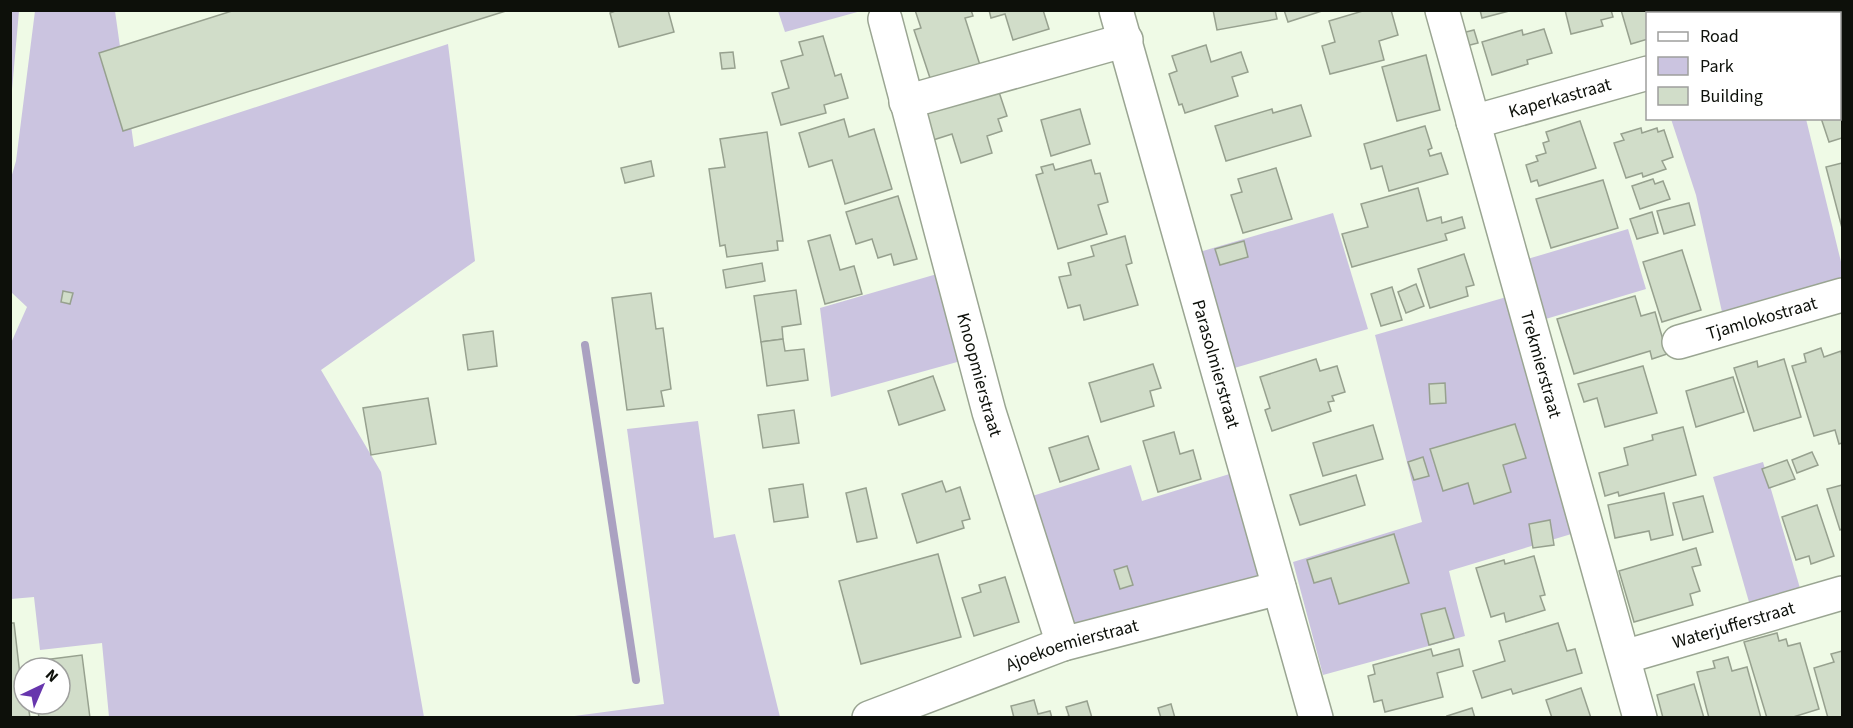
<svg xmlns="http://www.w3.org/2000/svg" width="1853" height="728" viewBox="0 0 1853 728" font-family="'Source Sans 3',sans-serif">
<rect width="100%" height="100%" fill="#effae6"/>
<g fill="#cbc4e0">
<path d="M11,10L19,11L11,101L10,11Z"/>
<path d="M35,11H115L134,147L448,44L475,261L321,370L381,472L424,717H109L102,643L40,650L34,597L11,599V343L27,307L11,292V178L16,161Z"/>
<path d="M778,11V10L861,11L785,32Z"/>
<path d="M1671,119H1806L1842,266V288L1724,321L1696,195Z"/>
<path d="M1333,213L1368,329L1231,369L1196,253Z"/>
<path d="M1628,229L1646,289L1539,321L1521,261Z"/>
<path d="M937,274L968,359L831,397L820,308Z"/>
<path d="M1510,296L1578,532L1449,571L1465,636L1323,675L1293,562L1422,522L1375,335Z"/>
<path d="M698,421L714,538L735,534L780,717H567L664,704L627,429Z"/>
<path d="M1763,462L1802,595L1751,609L1713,477Z"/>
<path d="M1131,465L1142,501L1236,472L1261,576L1084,627L1071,621L1026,498Z"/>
</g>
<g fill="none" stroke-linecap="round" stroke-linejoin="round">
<path stroke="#aaa1c1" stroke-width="8" d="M585,345L636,680"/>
</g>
<g fill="#d1ddc9" stroke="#97a18f" stroke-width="1.5">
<path d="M235,10H509L123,131L99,53Z"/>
<path d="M618,10H668L674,32L619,47L610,13Z"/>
<path d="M915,10H971L973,16L965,18L980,65L931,81L914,30L921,28Z"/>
<path d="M989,10H1043L1049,29L1013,40L1005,14L991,18Z"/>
<path d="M1213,10H1275L1277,19L1217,30Z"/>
<path d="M1284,10H1325L1288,22Z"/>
<path d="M1366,10H1391L1398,35L1379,41L1384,60L1330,74L1322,46L1335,42L1329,21Z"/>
<path d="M1480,10H1513L1482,18Z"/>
<path d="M1565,10H1611L1613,17L1601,20L1603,26L1571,34Z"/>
<path d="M1621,10H1659L1660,14H1648V39L1631,44Z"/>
<path d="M1675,10H1715L1716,14H1676Z"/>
<path d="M1544,29L1552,53L1527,60L1528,64L1492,75L1482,42L1522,30L1523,35Z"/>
<path d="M1474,30L1478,43L1466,46L1462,33Z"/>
<path d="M823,36L835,76L841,74L848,98L824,105L826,113L781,125L772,93L789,88L781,61L803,55L799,42Z"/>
<path d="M1206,45L1211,62L1241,52L1248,72L1232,77L1238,96L1185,113L1182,104L1179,105L1169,74L1177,71L1172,56Z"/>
<path d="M733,52L735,68L722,69L720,53Z"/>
<path d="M1426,55L1440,110L1397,121L1382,67Z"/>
<path d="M1842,68V138L1829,142L1821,118H1840V69Z"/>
<path d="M998,89L1007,116L998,119L1002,131L987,136L992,153L961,163L952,134L930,141L922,114Z"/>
<path d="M1301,105L1311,136L1226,161L1215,126L1272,109L1273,113Z"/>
<path d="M1080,109L1090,144L1051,156L1041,120Z"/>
<path d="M844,119L849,137L874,129L892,189L845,204L832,160L809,167L799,133Z"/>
<path d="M1580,121L1596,168L1539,186L1537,180L1531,182L1526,165L1538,161L1536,156L1546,153L1543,143L1549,141L1546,132Z"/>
<path d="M1425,126L1432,148L1428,150L1430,156L1441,153L1448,174L1389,191L1382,166L1371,169L1364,144Z"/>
<path d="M1641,128L1642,133L1657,128L1658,132L1664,130L1673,157L1662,161L1666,169L1643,177L1642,173L1626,178L1614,143L1624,140L1621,134Z"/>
<path d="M767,132L783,241H777L778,250L727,257L725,245L720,246L709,169L725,167L720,139Z"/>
<path d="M1091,160L1095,174L1100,173L1108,202L1098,205L1107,234L1058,249L1036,175L1043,173L1041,167L1053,164L1055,170Z"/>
<path d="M651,161L654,176L625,183L621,168Z"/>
<path d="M1842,163V228L1826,167Z"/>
<path d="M1276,168L1292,219L1243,233L1231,195L1242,192L1238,179Z"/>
<path d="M1653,179L1655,184L1663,181L1670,199L1640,209L1632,186Z"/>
<path d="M1603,180L1618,228L1551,248L1536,199Z"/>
<path d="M1418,188L1427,221L1441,217L1442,223L1462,217L1465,228L1445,234L1447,240L1352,267L1342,234L1368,227L1361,204Z"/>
<path d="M898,196L917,259L894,265L891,254L878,258L872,239L856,244L846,212Z"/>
<path d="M1689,203L1695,225L1664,234L1657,211Z"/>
<path d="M1652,212L1658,233L1637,239L1630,219Z"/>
<path d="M830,235L840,270L854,266L862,294L825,304L808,241Z"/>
<path d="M1125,236L1132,263L1126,265L1138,305L1084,320L1080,305L1068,308L1059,277L1071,275L1068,263L1094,256L1091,246Z"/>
<path d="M1244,241L1248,257L1220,265L1215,249Z"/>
<path d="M1682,250L1701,310L1662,322L1643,262Z"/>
<path d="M1464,254L1474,285L1466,287L1468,296L1430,308L1418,269Z"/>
<path d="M762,263L765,281L726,288L723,270Z"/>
<path d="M1416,284L1424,306L1406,313L1398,292Z"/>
<path d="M1392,287L1402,320L1381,326L1371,294Z"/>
<path d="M796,290L801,324L782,327L783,339L761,342L754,296Z"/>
<path d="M63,291L73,293L70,304L61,302Z"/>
<path d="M651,293L656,329L663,328L671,389L661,391L664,406L627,410L612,298Z"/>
<path d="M1635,296L1641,316L1655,312L1667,354L1652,359L1650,351L1574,374L1557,319Z"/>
<path d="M493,331L497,366L468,370L463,335Z"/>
<path d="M783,339L785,351L804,349L808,380L767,386L761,342Z"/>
<path d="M1821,348L1824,357L1841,351L1842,357V443L1839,444L1835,430L1814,436L1792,366L1806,362L1804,354Z"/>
<path d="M1316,359L1320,371L1337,366L1345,392L1332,396L1334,401L1328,402L1331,411L1272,431L1265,410L1270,408L1260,377Z"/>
<path d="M1784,359L1801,417L1754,431L1734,368L1757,361L1758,367Z"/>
<path d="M1153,364L1161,388L1150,391L1154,406L1101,422L1089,383Z"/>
<path d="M1643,366L1657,413L1605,427L1597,398L1584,402L1578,384Z"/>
<path d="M933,376L945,410L899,425L888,391Z"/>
<path d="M1733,377L1744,412L1696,427L1686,391Z"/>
<path d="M1445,383L1446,403L1430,404L1429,384Z"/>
<path d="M428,398L436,444L371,455L363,408Z"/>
<path d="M794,410L799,443L763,448L758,415Z"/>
<path d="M1515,424L1526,458L1503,465L1511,492L1474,504L1468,483L1443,491L1430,449Z"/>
<path d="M1373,425L1383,459L1323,476L1313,443Z"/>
<path d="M1683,427L1696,475L1619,496L1618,492L1605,496L1599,473L1628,465L1624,448L1653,440L1652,435Z"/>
<path d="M1174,432L1180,454L1193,450L1201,479L1158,492L1143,441Z"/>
<path d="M1088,436L1099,469L1060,482L1049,448Z"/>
<path d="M1812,452L1818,465L1797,473L1792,460Z"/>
<path d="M1423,457L1429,476L1414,480L1408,462Z"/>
<path d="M1787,460L1795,479L1769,488L1762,469Z"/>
<path d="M1356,475L1365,505L1300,525L1290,495Z"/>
<path d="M942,481L946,492L960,487L970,519L962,521L964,528L917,543L902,494Z"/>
<path d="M803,484L808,517L774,522L769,489Z"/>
<path d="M1842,485V529L1840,530L1827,489Z"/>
<path d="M866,488L877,538L857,542L846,493Z"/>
<path d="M1664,493L1673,535L1651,540L1649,531L1615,538L1608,505Z"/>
<path d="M1703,496L1713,532L1683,540L1673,503Z"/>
<path d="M1817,505L1834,556L1811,564L1809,556L1796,560L1782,517Z"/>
<path d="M1550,520L1554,545L1533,548L1529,524Z"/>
<path d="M1394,534L1409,583L1339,604L1331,578L1314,583L1307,560Z"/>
<path d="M1696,548L1701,565L1692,567L1700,591L1690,594L1693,605L1634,622L1619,571Z"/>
<path d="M938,554L961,637L861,664L839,581Z"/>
<path d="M1534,556L1545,595L1540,596L1545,610L1506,622L1504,613L1491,617L1476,568L1504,560L1505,564Z"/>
<path d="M1127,566L1133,585L1120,589L1114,570Z"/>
<path d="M1005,577L1019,622L974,636L962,598L981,592L979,585Z"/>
<path d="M1445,608L1454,638L1429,645L1421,614Z"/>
<path d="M10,623H14L20,675H24V704H28L30,718H10Z"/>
<path d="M1558,623L1567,651L1575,649L1582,673L1513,694L1511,689L1482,698L1473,671L1505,661L1499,641Z"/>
<path d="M1777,633L1779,641L1786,639L1788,646L1800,643L1819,709L1790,718H1767L1744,642Z"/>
<path d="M1431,649L1433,656L1459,649L1463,666L1437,673L1443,697L1385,712L1382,700L1374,702L1368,676L1375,674L1373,665Z"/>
<path d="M1842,651V718H1828L1814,668L1834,662L1831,654Z"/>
<path d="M82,655L90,718H39L37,704H60V668H37L36,661Z"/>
<path d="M1728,657L1732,671L1747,667L1761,718H1709L1697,672L1715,668L1713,661Z"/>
<path d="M1694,684L1704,718H1663L1657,695Z"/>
<path d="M1581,688L1591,718H1552L1546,700Z"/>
<path d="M1034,700L1038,714L1050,711L1052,718H1014L1011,706Z"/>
<path d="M1087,701L1092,718H1063L1069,716L1066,707Z"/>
<path d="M1171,704L1175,718H1161L1158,708Z"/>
<path d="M1472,708L1475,718H1448L1447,716Z"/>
</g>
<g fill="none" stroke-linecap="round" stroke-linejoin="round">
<defs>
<g id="minor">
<path id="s1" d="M1116,10L1316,718"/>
<path id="s2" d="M1442,10L1640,718"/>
<path d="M1840,18L1842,17"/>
<path id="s3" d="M885,19L989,412L1063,644"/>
<path d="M906,102L1126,40"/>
<path id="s4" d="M1473,122L1648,73"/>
<path id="s5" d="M1679,342L1842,295"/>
<path id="s6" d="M1624,657L1842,593"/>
<path id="s7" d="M869,718L1063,644L1279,588"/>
</g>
</defs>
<use href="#minor" stroke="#9aa592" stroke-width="36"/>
<use href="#minor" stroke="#fff" stroke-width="33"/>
</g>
<g text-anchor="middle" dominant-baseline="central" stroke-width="4.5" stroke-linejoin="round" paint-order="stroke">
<g font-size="18" fill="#0d100a" stroke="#fff">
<text stroke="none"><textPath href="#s4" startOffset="90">Kaperkastraat</textPath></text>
<text stroke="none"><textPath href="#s5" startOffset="86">Tjamlokostraat</textPath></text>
<text stroke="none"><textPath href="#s1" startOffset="368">Parasolmierstraat</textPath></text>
<text stroke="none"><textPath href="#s2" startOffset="368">Trekmierstraat</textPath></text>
<text stroke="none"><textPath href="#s3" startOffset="368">Knoopmierstraat</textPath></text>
<text stroke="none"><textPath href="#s6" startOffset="114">Waterjufferstraat</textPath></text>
<text stroke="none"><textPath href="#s7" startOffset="216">Ajoekoemierstraat</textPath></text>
</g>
</g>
<rect width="1853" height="728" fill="none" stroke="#0d100a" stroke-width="24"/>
<rect x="1646" y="12" width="195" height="108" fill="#ffffff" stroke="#9e9f9d" stroke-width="1.5"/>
<rect x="1658" y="32" width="30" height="9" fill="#ffffff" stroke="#9e9f9d" stroke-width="1.5"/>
<text x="1700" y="42" font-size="18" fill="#0d100a">Road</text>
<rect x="1658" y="57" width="30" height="18" fill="#cbc4e0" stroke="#9e9f9d" stroke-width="1.5"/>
<text x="1700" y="72" font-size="18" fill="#0d100a">Park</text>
<rect x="1658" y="87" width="30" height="18" fill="#d1ddc9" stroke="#9e9f9d" stroke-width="1.5"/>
<text x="1700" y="102" font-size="18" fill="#0d100a">Building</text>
<g transform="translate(42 686) rotate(44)"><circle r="28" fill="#ffffff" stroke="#9e9f9d" stroke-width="1.5"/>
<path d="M0-4.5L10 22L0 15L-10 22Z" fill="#6736ad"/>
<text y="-9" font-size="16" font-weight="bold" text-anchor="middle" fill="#0d100a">N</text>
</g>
</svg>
